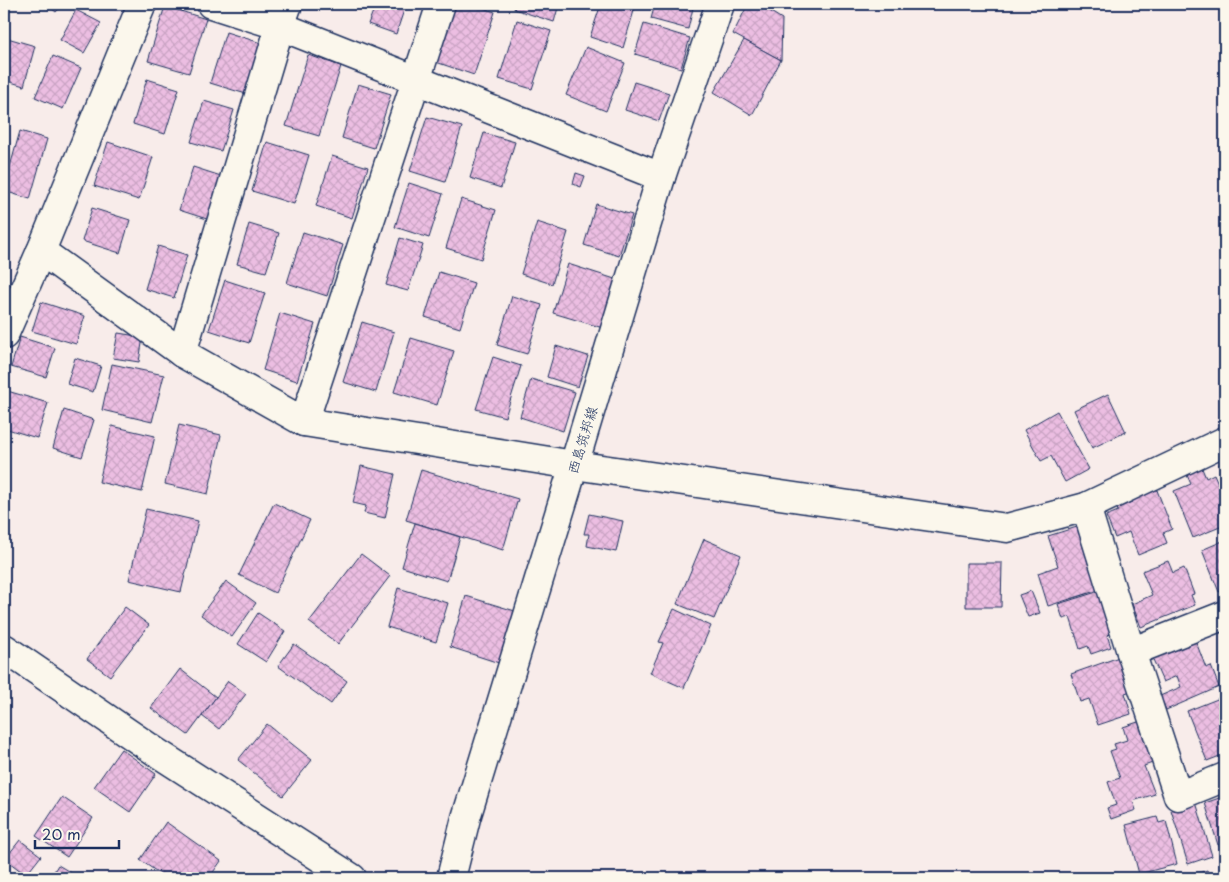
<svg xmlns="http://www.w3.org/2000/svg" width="1229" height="882" viewBox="0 0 1229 882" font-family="'Playpen Sans','Klee One',sans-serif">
<defs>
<pattern id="building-cross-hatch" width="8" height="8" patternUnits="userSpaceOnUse" patternTransform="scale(1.25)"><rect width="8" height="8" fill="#ecbee2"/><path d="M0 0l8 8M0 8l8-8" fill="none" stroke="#caa4c4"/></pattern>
</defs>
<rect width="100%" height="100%" fill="#f8ecea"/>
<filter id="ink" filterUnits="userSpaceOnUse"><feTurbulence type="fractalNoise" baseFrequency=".02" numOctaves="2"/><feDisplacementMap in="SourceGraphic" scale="10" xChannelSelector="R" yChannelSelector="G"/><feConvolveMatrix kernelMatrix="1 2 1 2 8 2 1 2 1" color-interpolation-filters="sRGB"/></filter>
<g filter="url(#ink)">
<g fill="url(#building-cross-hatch)" stroke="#1b2f5e">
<path d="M46,4H63L56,12Z"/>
<path d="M376,4H406L396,34L368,24Z"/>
<path d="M445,4H470L495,12L474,75L427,59Z"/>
<path d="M516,4H559L554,22L514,9Z"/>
<path d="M601,4H636L623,48L590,37Z"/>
<path d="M655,4H694L688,29L651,19Z"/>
<path d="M748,4H758L782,19L781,60L733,34Z"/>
<path d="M165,6L206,19L189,73L148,61Z"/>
<path d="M76,10L101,23L84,53L60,40Z"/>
<path d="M517,20L551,31L532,89L499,79Z"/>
<path d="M644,24L690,38L681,68L635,54Z"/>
<path d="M226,32L261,43L246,94L210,83Z"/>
<path d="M4,37L35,46L24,86L4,80Z"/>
<path d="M744,40L781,60L752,115L714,92Z"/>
<path d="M586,47L625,63L606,111L566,95Z"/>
<path d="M308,55L341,66L319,136L286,126Z"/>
<path d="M53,56L81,68L63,109L35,97Z"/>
<path d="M147,79L179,89L165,134L133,124Z"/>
<path d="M634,82L669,93L659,121L625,110Z"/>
<path d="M358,84L391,94L374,148L342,138Z"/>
<path d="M204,101L234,110L221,151L191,142Z"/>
<path d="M427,117L462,127L445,182L410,171Z"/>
<path d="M20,131L47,139L30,199L4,191V188Z"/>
<path d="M484,133L515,142L501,188L470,178Z"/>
<path d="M108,142L153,157L139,200L94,186Z"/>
<path d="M267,142L309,155L294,204L252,191Z"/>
<path d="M332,156L368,167L352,218L316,206Z"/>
<path d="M193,167L224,177L210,220L179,210Z"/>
<path d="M576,173L585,176L581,187L573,184Z"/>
<path d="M409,183L443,194L429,238L395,227Z"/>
<path d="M461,199L496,210L481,259L446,248Z"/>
<path d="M596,204L632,215L619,256L584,245Z"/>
<path d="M92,208L130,220L120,253L82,241Z"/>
<path d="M537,222L568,232L552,284L521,274Z"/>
<path d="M249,224L279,233L266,272L237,264Z"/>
<path d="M303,232L343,245L327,296L287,283Z"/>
<path d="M400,238L423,245L408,291L386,285Z"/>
<path d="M158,246L187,255L174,298L145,289Z"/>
<path d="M568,264L618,280L603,328L553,313Z"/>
<path d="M439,272L474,283L460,328L425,317Z"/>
<path d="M225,280L265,293L249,343L209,330Z"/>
<path d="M512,296L542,305L527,354L497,345Z"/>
<path d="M41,302L85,316L76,344L32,331Z"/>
<path d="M280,313L315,324L297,381L263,370Z"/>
<path d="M362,322L394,332L376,392L343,382Z"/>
<path d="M118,333L143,337L139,362L113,358Z"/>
<path d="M20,337L55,348L46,377L11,367Z"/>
<path d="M411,338L454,351L437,405L394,392Z"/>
<path d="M556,346L588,356L578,387L547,377Z"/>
<path d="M493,357L521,366L505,417L476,409Z"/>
<path d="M75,358L101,366L93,392L67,384Z"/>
<path d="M112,364L164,375L152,422L102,410Z"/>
<path d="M531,379L575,392L563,431L520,417Z"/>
<path d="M4,390L48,403L37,438L4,428Z"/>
<path d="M1108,394L1126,432L1092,448L1074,410Z"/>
<path d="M64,410L94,420L82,457L53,448Z"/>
<path d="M1057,411L1089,469L1065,482L1051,456L1041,461L1024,430Z"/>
<path d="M179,425L221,435L208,494L165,484Z"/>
<path d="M112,426L155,436L142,492L99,482Z"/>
<path d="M1225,461V480L1219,464Z"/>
<path d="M361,466L395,474L385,518L364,513L366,506L353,503Z"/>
<path d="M1201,466L1206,478L1214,474L1225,500V525L1193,538L1174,491L1191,484L1186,473Z"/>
<path d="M421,470L518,499L503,550L406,520Z"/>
<path d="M1155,485L1172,529L1163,533L1167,543L1138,555L1129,532L1115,538L1106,516L1118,511L1117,508L1132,502L1130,495Z"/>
<path d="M274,503L310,520L275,593L239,575Z"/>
<path d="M146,509L198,521L181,592L129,580Z"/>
<path d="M589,514L623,521L616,552L587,546L589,534H584Z"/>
<path d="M415,523L460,537L447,581L402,567Z"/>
<path d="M1077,527L1090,569L1096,567L1102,589L1048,606L1038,573L1058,566L1048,536Z"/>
<path d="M704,539L741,555L714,619L677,604Z"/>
<path d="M1225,540V589L1219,592L1202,550Z"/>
<path d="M361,554L390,576L338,644L309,622Z"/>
<path d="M1168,561L1173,573L1184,568L1194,594L1191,595L1195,605L1141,627L1132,604L1152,595L1142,571Z"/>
<path d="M966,563H1002L1001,607H966Z"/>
<path d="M226,581L256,603L232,637L201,615Z"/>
<path d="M398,588L448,603L436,642L387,627Z"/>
<path d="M1103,590L1116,632L1107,635L1111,647L1091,654L1088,646L1080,649L1070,617L1063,619L1058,604Z"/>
<path d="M1031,591L1040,613L1028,617L1019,595Z"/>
<path d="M466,596L515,611L499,663L450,647Z"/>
<path d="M125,607L149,625L110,676L87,659Z"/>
<path d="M674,609L711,626L684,688L650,673L663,643L659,642Z"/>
<path d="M258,613L285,631L266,662L238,644Z"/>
<path d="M1196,642L1206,668L1211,666L1219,687L1166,710L1160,696L1181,687L1177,676L1163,682L1151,655L1170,647L1172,651Z"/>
<path d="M294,644L347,681L331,704L278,666Z"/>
<path d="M1119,657L1131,691L1125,693L1131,714L1098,725L1089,699L1080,702L1071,674Z"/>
<path d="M180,669L216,697L188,735L151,708Z"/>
<path d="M228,681L246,694L219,729L202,716Z"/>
<path d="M1225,696V754L1207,761L1187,711Z"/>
<path d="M1144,720L1158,761L1144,766L1155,794L1133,801L1136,810L1111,819L1107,808L1116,805L1108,782L1120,778L1110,751L1116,749L1114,744L1127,740L1123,727Z"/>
<path d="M267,724L312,760L283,796L238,760Z"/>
<path d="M121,749L156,774L130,812L94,787Z"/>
<path d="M1225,796V843L1218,845L1205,803Z"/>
<path d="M62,797L93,818L67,857L36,836Z"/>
<path d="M1196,802L1212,856L1188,864L1171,810Z"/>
<path d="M1157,817L1159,823L1166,821L1177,864L1139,874L1126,825Z"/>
<path d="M166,822L221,861L209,878H166L140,860Z"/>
<path d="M20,840L41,856L26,875L5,859Z"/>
<path d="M58,865L80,878H50Z"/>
<path d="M1207,870L1210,878H1185Z"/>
</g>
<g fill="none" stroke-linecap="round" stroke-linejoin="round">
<defs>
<g id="minor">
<path d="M211,4L280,26L661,177"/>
<path d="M41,251L182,353L304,422L574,465L1007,528L1086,507L1225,441"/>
<path d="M4,335L41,251L142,4"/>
<path d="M182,353L280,26L288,4"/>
<path d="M304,422L441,4"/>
<path d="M1086,507L1131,652L1178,796L1225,777"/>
<path d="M4,648L156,752L352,878"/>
<path d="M1131,652L1225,615"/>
</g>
<path id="secondary" d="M451,878L466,818L574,465L661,177L720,4"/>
</defs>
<use href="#minor" stroke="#1b2f5e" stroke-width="31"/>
<use href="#secondary" stroke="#1b2f5e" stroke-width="31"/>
<use href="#minor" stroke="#fbf7ec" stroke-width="28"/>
<use href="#secondary" stroke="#fbf7ec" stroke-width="28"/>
</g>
</g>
<g text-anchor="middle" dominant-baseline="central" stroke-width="4" stroke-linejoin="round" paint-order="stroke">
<g font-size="14" fill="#1b2f5e" stroke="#fbf7ec">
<text transform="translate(582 440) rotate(-73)">西島筑邦線</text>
</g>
</g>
<rect width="1229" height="882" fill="none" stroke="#fbf7ec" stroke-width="20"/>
<rect x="10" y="10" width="1209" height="862" fill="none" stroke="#1b2f5e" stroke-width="2" filter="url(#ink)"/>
<path d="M35 840v8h84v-8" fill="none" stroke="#1b2f5e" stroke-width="2.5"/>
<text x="42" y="840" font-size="15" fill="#1b2f5e" stroke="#fbf7ec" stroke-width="4" paint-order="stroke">20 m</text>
</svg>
